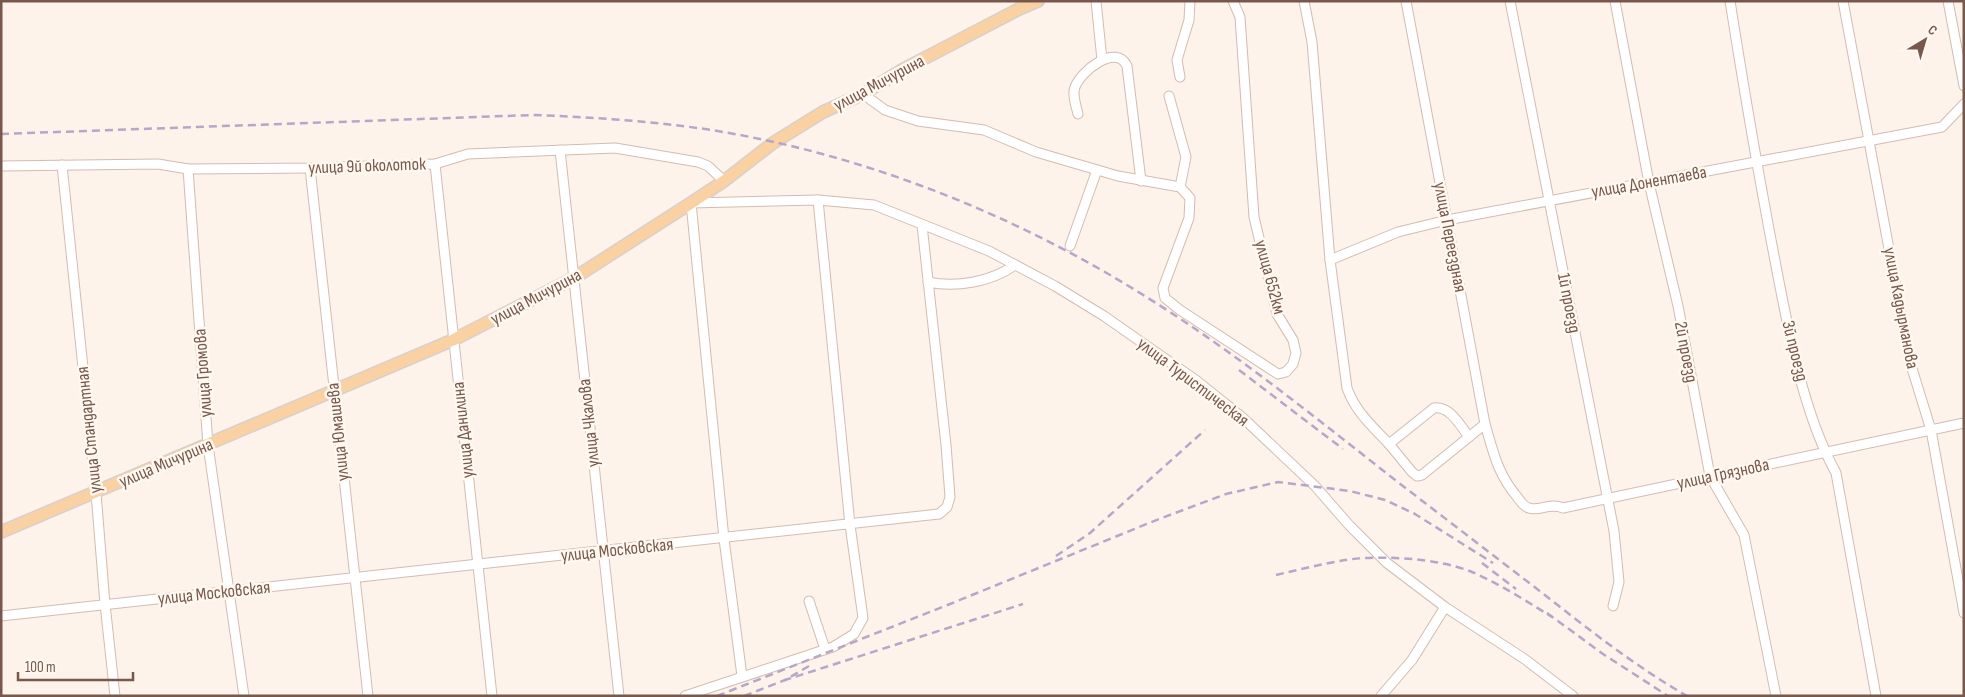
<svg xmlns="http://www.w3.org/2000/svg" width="1965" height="697" viewBox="0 0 1965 697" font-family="'Sofia Sans Condensed',sans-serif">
<rect width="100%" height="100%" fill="#fdf3ea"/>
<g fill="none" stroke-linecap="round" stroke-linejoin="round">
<defs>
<g id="minor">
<path d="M1096,1L1102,60"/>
<path d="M1304,1L1312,42L1330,260L1347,388C1355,411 1372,426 1389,444"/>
<path d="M1406,1L1485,424C1494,454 1497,473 1518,498C1521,502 1524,507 1529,508C1539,512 1549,502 1563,508L1964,423"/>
<path d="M1510,1L1614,531L1619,582L1613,606"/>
<path d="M1615,1L1649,183L1678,306L1710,476L1744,535L1776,696"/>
<path d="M1730,1C1744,90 1759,178 1776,266C1789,333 1803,413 1836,473L1876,696"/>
<path d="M1843,1L1910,362L1931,430L1964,613"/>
<path d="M1948,1L1964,86"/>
<path d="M1180,77L1177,60L1189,20L1190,1"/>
<path d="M863,94L885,110L918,121L984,130L1036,152L1118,176L1180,187L1186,157L1169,96"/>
<path d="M1078,114C1076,106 1072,94 1075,87C1081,71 1116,43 1127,66L1141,181"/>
<path d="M560,150L619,696"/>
<path d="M435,164L492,696"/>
<path d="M62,165L96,493L105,604L115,696"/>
<path d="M1,166L158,164L188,169L310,168L435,164L468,154L615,148L698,162L708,166L724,181"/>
<path d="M310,168L368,696"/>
<path d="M188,169L208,445L244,696"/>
<path d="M1180,187L1190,198L1189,218L1163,288L1165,298L1180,310L1278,374L1286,372L1293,364L1296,353L1293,340L1277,314L1254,217L1240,17L1233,1"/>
<path d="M1070,246L1097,170"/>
<path d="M1330,260L1398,232L1447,220L1942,127L1964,104"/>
<path d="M928,282C956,288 991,282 1015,265"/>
<path d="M1469,437C1460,425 1450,406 1434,408L1389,444L1412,472L1417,476L1422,475L1485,424"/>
<path d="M809,601L825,649"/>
<path d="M1,616L939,514L947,507L950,497L946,445L922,225"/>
<path d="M742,676L724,539L691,203L818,200L874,205L989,251L1055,286L1104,316L1197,381L1242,417L1315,486L1349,525L1387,563L1445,607L1526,660L1573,696"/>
<path d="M685,696L833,647L854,634L863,618L850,525L818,200"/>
<path d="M1381,696L1412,660L1445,607"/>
</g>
<path id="major" d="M1,532L453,340L574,278L691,203L724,181L773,143L823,112L863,94L902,70L1019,9L1038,1"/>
</defs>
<use href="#minor" stroke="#d2bcb1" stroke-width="11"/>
<use href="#major" stroke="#d9d0cd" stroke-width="14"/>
<use href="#minor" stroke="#fff" stroke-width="9"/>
<use href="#major" stroke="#fad1a3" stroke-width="11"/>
<g stroke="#b5a7c8" stroke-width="2.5" stroke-dasharray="8 5" stroke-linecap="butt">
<path d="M1,134L533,115C591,117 648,121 705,129C861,153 1015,214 1148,298C1236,353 1317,419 1399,483C1446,519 1494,556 1541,592C1588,629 1635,666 1687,696"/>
<path d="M1239,370L1343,449"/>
<path d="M1056,556L1090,533L1205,430"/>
<path d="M1482,563L1516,589"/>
<path d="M1276,575C1297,570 1318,565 1340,561C1375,554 1439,558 1472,572C1500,584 1526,601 1552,617"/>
<path d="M1547,613L1603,654L1668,696"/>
<path d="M809,666L785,680L1023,604"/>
<path d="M717,696L950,604L1159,519L1226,494L1278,482L1350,491L1385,500L1415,514L1493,563"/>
<path d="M744,696L785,680"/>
</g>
</g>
<g text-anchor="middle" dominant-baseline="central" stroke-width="5" stroke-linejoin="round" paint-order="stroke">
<g font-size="18" fill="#78584c" stroke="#fff8f0">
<text transform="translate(879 83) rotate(-28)">улица Мичурина</text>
<text transform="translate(367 166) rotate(-2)">улица 9й околоток</text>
<text transform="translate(1649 182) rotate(-10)">улица Донентаева</text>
<text transform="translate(1450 237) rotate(79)">улица Переездная</text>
<text transform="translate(1270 277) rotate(75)">улица 652км</text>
<text transform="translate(536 297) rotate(-28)">улица Мичурина</text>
<text transform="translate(1569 303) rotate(79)">1й проезд</text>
<text transform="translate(1901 308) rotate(79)">улица Кадырманова</text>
<text transform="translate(1795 351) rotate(76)">3й проезд</text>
<text transform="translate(1686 352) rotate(79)">2й проезд</text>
<text transform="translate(203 373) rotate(-94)">улица Громова</text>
<text transform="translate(1193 382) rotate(37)">улица Туристическая</text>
<text transform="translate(589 423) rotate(-96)">улица Чкалова</text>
<text transform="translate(89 430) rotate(-96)">улица Стандартная</text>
<text transform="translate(463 430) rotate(-96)">улица Данилина</text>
<text transform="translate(338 432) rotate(-96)">улица Юмашева</text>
<text transform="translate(166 463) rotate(-23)">улица Мичурина</text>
<text transform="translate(1723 474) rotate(-12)">улица Грязнова</text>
<text transform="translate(617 550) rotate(-6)">улица Московская</text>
<text transform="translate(214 593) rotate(-6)">улица Московская</text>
</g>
</g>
<rect width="1965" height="697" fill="none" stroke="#78584c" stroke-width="5"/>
<g transform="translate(1925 40) rotate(38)" stroke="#fff8f0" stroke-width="4" paint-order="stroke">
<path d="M0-4L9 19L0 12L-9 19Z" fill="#78584c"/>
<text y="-8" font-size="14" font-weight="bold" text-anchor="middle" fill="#78584c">С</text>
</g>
<path d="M18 672v8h115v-8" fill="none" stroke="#78584c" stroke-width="2.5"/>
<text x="25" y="672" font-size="15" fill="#78584c" stroke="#fff8f0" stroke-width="4" paint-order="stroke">100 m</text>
</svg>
